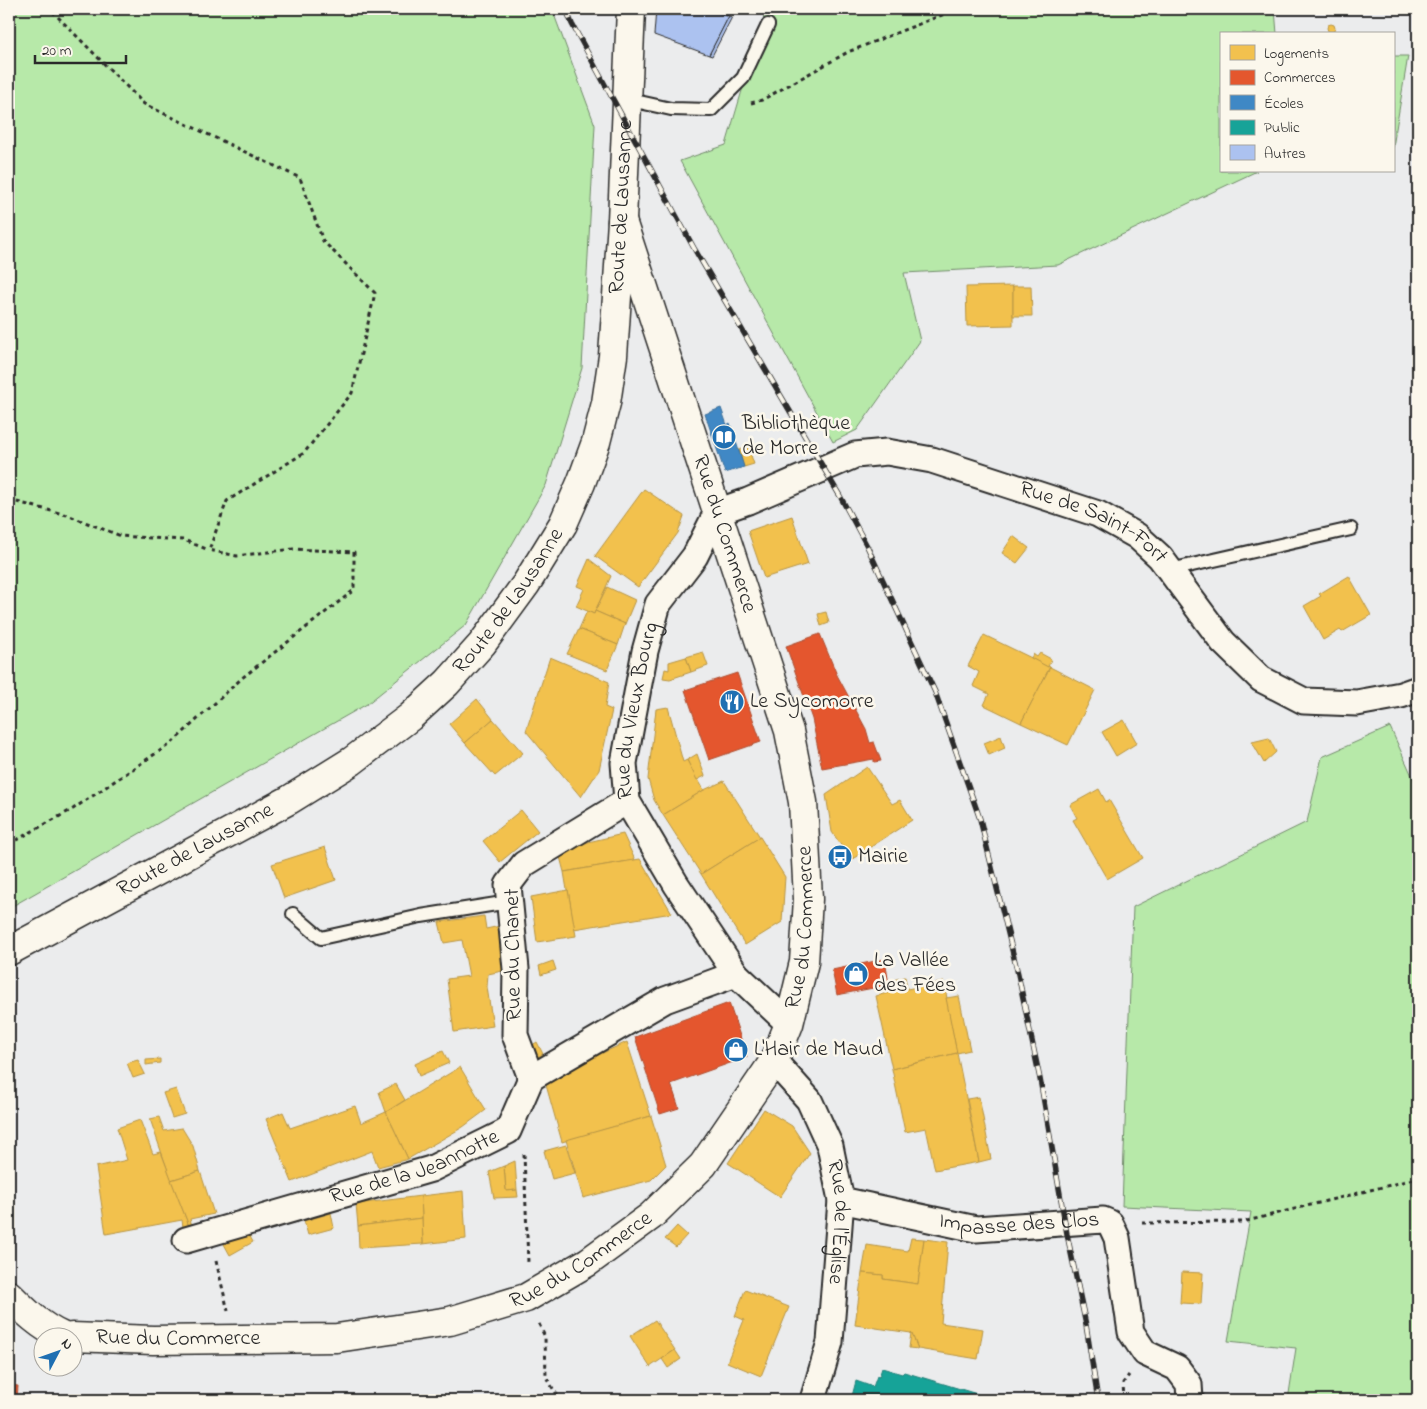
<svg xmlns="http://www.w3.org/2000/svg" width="1427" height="1409" viewBox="0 0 1427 1409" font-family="'Indie Flower',sans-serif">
<rect width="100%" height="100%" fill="#ebeced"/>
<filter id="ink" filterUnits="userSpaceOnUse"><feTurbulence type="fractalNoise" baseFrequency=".02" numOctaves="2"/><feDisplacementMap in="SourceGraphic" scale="10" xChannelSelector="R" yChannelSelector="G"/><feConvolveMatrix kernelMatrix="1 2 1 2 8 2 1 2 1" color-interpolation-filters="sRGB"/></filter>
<g filter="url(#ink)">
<g fill="#b7e9a9" stroke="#718a6a">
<path d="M9,9H552L595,125L582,368L546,485L466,625L367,704L9,908Z"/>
<path d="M766,9H1275L1277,34H1221V171H1257L1058,265L904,273L920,341L857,430L833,442L680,161L726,145Z"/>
<path d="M1393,56H1408L1393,147Z"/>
<path d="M1390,727L1418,789V1400H1288L1296,1348L1228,1341L1251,1212L1122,1206L1133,907L1307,822L1322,757Z"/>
</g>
<g fill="#f2c14e" stroke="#b69444">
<circle cx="1331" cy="28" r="4"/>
<path d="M1013,286V325L967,326L966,287Z"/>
<path d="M1013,286H1031L1032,316H1013Z"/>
<path d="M748,447L754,464L744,467L739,450Z"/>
<path d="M644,489L684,516L678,533L638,587L595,556Z"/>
<path d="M792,516L808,564L764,578L748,531Z"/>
<path d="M1013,536L1029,548L1017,563L1002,553Z"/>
<path d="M589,559L611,576L594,614L576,606L584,589L577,586Z"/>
<path d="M1349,576L1371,615L1342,632L1340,630L1323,640L1304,606L1321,596L1319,594Z"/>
<path d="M607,587L635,600L625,624L595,611Z"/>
<path d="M587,611L594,614L595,611L625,624L618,645L579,629Z"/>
<path d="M826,612L829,623L821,626L818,614Z"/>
<path d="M579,629L618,645L607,670L567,654Z"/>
<path d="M984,635L1050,667L1021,723L984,705L989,694L973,686L979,672L968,666Z"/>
<path d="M703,652L708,666L691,672L686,657Z"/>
<path d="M1040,653L1051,659L1048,667L1031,658L1033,654L1037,657Z"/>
<path d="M550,657L609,682L605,707L612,710L599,770L581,797L526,731Z"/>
<path d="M686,657L691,672L670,679L663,678L665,669L669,670V662Z"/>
<path d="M1050,667L1095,690L1068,745L1021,723Z"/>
<path d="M477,699L493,719L465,743L449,724Z"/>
<path d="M668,707L683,762L687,760L704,790L663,815L654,800L648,779L656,709Z"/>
<path d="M493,719L523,753L495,776L465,743Z"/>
<path d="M1124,720L1137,743L1116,756L1102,732Z"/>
<path d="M1001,736L1005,748L989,755L984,743Z"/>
<path d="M1269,738L1276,752L1264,763L1252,742Z"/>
<path d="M697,754L705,776L697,780L687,760Z"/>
<path d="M867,767L892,804L900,800L912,820L851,860L832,832L826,795Z"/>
<path d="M724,781L760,837L701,874L663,815L704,790Z"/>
<path d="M1099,789L1106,802L1109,800L1143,858L1107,879L1073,820L1077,818L1070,805Z"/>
<path d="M521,810L538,831L500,862L483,841Z"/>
<path d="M623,834L635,860L564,872L559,853L588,842Z"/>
<path d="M760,837L785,877L782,922L745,945L701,874Z"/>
<path d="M325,847L336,880L284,898L272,864Z"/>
<path d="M640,859L672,913L574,929L568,890H567L564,872Z"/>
<path d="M568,890L576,936L537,942L531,897Z"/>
<path d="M484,916L486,929L500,926L507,970L488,974L487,987L493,1026L454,1032L447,979L469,976L462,940L444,943L439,922Z"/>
<path d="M553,961L556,970L541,975L539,966Z"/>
<path d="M905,977L907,989L944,982L957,1053L892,1069L876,996L891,992L889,981Z"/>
<path d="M959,996L970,1050L957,1053L946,998Z"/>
<path d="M537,1042L543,1054L534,1059L528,1048Z"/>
<path d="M627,1042L651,1116L562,1142L546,1085L560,1072Z"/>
<path d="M443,1051L449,1063L419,1076L415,1064Z"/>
<path d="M957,1053L979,1162L935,1170L926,1128L905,1132L892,1069Z"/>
<path d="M160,1059V1063L146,1065V1060Z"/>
<path d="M138,1060L145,1074L133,1078L127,1063Z"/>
<path d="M460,1067L486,1110L463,1127L408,1159L386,1112Z"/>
<path d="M396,1084L405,1100L386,1112L379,1092Z"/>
<path d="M176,1089L185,1114L172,1118L163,1093Z"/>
<path d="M979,1097L991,1159L979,1162L967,1099Z"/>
<path d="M355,1106L361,1123L386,1112L408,1159L378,1167L372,1151L292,1182L266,1119L283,1112L290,1128Z"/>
<path d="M764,1109L792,1126L810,1153L780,1197L728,1163Z"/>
<path d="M651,1116L666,1165L651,1180L583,1198L566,1140Z"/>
<path d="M159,1117L164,1131L182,1128L193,1146L200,1171L171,1180L150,1119Z"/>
<path d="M140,1120L153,1154L161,1152L189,1226L183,1227L182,1220L106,1234L96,1167L127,1160L117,1128Z"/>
<path d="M566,1145L575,1173L552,1179L544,1151Z"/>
<path d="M515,1161L517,1190L506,1191L504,1166Z"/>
<path d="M504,1166L506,1191L517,1190L518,1197L494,1198L489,1172Z"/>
<path d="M200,1171L214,1214L190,1219L192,1226H189L171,1180Z"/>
<path d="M463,1191L466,1239L423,1244L421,1196Z"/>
<path d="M421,1196L422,1218L358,1226L356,1204Z"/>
<path d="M331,1213L334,1228L308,1235L304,1221Z"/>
<path d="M422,1218L423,1244L359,1248L358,1226Z"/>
<path d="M677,1226L687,1235L676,1247L665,1239Z"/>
<path d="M247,1231L253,1242L230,1255L224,1244Z"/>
<path d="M911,1238L924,1239L918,1284L883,1279V1275L862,1273L867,1245L908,1251Z"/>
<path d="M924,1239L948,1242L941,1323L983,1329L978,1359L918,1349L911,1333L855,1325L862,1273L883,1275V1279L918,1284Z"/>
<path d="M1182,1272L1203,1273L1201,1304L1180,1303Z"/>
<path d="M745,1290L789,1307L761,1376L727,1362L744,1320L735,1316Z"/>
<path d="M655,1320L675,1350L650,1367L630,1336Z"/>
<path d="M911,1333L912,1334L918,1349L909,1348Z"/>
<path d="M675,1350L681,1359L668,1368L662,1359Z"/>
</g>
<g fill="#e4572e" stroke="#ac4a2d">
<path d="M820,634L837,675L866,729L870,743L874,742L881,761L874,762V759L822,768L812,719L786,646Z"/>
<path d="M737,673L761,742L709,760L685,690Z"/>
<path d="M885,959L889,985L837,995L832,970Z"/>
<path d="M729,1003L747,1057L671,1084L679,1108L660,1114L635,1037Z"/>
<path d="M9,1385L18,1386L17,1400H9Z"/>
</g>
<path fill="#3f88c5" stroke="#396c97" d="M721,408L727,425L730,423L744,467L725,473L705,414Z"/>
<path fill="#17a398" stroke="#1d7f77" d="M882,1368L902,1374L904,1372L997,1400H851L856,1381L873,1387L877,1376L879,1377Z"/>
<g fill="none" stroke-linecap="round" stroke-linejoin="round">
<path stroke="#628f9b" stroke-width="9" d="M773,9V11"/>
</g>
<g fill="#acc2f0" stroke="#2b2b2b">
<path d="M656,9H709L729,16L709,55L654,35Z"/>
<path d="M709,9H730L727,16Z"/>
<path d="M729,16L732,17L712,56L709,55Z"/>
</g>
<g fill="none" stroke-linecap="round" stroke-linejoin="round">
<defs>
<g id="service">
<path d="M626,99L671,109L711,110L743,78L768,25"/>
<path d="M1170,570L1351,529"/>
<path d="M293,914L321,938L421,916L509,902"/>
</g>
<g id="minor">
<path id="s1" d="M789,1024L736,974L676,884L627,801L624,763L645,651L658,604L695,556L717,512L748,501L855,455L887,452L932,460L1098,514L1137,536L1160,557L1223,642L1261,679L1304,701L1357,703L1401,695L1418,689"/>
<path id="s2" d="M774,1061L809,1100L830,1146L841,1200L830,1342L813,1400"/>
<path d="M531,1078L515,1035L516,969L508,885L524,864L627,801"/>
<path id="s3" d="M841,1200L976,1229L1103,1220L1110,1223L1117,1238L1131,1332L1145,1353L1177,1368L1189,1384L1190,1400"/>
<path id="s4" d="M186,1240L431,1169L508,1131L531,1078L665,1000L736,974"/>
</g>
<g id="tertiary">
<path d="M9,1295C25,1311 41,1327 62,1336"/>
<path id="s5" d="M72,1337L153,1340L337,1338L450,1321L526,1298L588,1262L651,1216L703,1165L774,1061L789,1024L804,962L808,899L803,802L789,731L622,221"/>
</g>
<g id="secondary">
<path id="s6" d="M9,951L289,800L352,761L410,717L447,683L482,644L526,584L563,524L581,483L596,442L606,403L613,356L622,221L631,9"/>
</g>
</defs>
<use href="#service" stroke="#2b2b2b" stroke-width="16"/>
<use href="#minor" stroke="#2b2b2b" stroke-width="29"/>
<use href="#tertiary" stroke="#2b2b2b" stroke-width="31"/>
<use href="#secondary" stroke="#2b2b2b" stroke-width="31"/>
<g stroke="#2b2b2b" stroke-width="3" stroke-dasharray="4 4" stroke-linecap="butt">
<path d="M751,103L762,100L848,52L957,9"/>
<path d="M9,500L67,515L121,536L184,540L209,550"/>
<path d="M9,844L73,809L173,742L242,678L354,590V552L293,549L237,556L209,550L227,501L304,453L352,393L375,293L323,241L300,178L144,104L50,9"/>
<path d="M524,1154L528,1263"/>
<path d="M1142,1223L1243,1222L1418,1178"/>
<path d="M216,1261L228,1311"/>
<path d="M539,1324L545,1337L546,1377L560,1400"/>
<path d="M1124,1400L1123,1383L1129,1375"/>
</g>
<use href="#service" stroke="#fbf7ec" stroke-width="12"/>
<use href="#minor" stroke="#fbf7ec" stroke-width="25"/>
<use href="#tertiary" stroke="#fbf7ec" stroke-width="28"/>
<use href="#secondary" stroke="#fbf7ec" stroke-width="28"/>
<defs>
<path id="rail" d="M566,9L572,24L695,250L840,496L867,546L935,692L980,819L1018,974L1040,1079L1067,1234L1086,1325L1098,1400"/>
</defs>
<use href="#rail" stroke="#2b2b2b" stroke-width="5.5"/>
<use href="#rail" stroke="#fbf7ec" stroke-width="4" stroke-dasharray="11" stroke-linecap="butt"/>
</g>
</g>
<defs>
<symbol id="library-disc" viewBox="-11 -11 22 22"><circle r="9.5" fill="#1f6fb2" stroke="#fbf7ec"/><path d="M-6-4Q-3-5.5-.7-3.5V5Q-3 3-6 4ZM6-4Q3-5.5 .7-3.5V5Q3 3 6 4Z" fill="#fff"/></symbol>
<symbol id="restaurant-disc" viewBox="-11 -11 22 22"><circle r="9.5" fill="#1f6fb2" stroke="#fbf7ec"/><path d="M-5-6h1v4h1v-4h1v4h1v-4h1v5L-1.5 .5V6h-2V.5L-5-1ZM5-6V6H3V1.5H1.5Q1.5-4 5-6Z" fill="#fff"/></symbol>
<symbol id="bus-disc" viewBox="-11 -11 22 22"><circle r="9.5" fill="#1f6fb2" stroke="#fbf7ec"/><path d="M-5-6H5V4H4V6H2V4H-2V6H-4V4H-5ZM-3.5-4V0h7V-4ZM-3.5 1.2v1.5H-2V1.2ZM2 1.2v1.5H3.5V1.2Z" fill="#fff"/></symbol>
<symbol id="shop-disc" viewBox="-11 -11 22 22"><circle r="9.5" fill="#1f6fb2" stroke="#fbf7ec"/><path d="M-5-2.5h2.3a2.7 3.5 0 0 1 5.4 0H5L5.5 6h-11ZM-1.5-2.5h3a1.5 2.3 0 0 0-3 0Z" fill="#fff"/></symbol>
</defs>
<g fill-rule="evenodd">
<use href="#library-disc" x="710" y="423" width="28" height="28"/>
<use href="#restaurant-disc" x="718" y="688" width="28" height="28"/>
<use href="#bus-disc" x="826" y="843" width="28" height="28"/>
<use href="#shop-disc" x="842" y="960" width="28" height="28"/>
<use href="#shop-disc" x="722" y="1036" width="28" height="28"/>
</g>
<g text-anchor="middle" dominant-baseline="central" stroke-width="5" stroke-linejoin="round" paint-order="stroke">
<g font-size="22" fill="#2b2b2b" stroke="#fbf7ec">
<text stroke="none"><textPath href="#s6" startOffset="1038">Route de Lausanne</textPath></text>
<text stroke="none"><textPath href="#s1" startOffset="989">Rue de Saint-Fort</textPath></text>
<text transform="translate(724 534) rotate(72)">Rue du Commerce</text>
<text stroke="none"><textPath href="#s6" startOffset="618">Route de Lausanne</textPath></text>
<text stroke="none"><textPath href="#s1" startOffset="369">Rue du Vieux Bourg</textPath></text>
<text stroke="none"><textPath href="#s6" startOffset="212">Route de Lausanne</textPath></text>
<text stroke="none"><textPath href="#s5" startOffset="945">Rue du Commerce</textPath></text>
<text transform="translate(514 955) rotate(-91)">Rue du Chanet</text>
<text stroke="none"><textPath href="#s4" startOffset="240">Rue de la Jeannotte</textPath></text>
<text stroke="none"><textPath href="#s3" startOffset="181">Impasse des Clos</textPath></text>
<text stroke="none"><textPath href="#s2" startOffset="180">Rue de l'Église</textPath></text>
<text stroke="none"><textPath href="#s5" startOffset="525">Rue du Commerce</textPath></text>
<text stroke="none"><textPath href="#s5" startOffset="106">Rue du Commerce</textPath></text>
</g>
<g font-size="22" fill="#2b2b2b" stroke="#fbf7ec" text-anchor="start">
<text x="742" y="424">Bibliothèque<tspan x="742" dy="25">de Morre</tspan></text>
<text x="750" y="702">Le Sycomorre</text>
<text x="858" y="857">Mairie</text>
<text x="874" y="961">La Vallée<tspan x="874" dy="25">des Fées</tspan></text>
<text x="754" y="1050">L'Hair de Maud</text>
</g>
</g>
<rect width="1427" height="1409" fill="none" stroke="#fbf7ec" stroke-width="30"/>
<rect x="15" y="15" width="1397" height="1379" fill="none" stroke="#2b2b2b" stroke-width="2" filter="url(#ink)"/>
<rect x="1220" y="32" width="175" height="140" fill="#fbf7ec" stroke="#a8a59f"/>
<rect x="1230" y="45" width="25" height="15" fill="#f2c14e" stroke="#a8a59f"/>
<text x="1264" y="58" font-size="15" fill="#2b2b2b">Logements</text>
<rect x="1230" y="70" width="25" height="15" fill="#e4572e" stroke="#a8a59f"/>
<text x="1264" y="82" font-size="15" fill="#2b2b2b">Commerces</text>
<rect x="1230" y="95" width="25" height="15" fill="#3f88c5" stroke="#a8a59f"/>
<text x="1264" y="108" font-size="15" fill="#2b2b2b">Écoles</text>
<rect x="1230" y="120" width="25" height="15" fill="#17a398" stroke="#a8a59f"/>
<text x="1264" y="132" font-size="15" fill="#2b2b2b">Public</text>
<rect x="1230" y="145" width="25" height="15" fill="#acc2f0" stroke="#a8a59f"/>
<text x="1264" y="158" font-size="15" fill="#2b2b2b">Autres</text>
<g transform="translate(58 1352) rotate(49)"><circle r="24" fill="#fbf7ec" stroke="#a8a59f"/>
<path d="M0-4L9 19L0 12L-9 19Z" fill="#1f6fb2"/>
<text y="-8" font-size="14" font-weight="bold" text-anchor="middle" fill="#2b2b2b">N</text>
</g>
<path d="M35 55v8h91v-8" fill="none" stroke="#2b2b2b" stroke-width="2.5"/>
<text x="42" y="55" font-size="15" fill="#2b2b2b" stroke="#fbf7ec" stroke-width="4" paint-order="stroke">20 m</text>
</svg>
